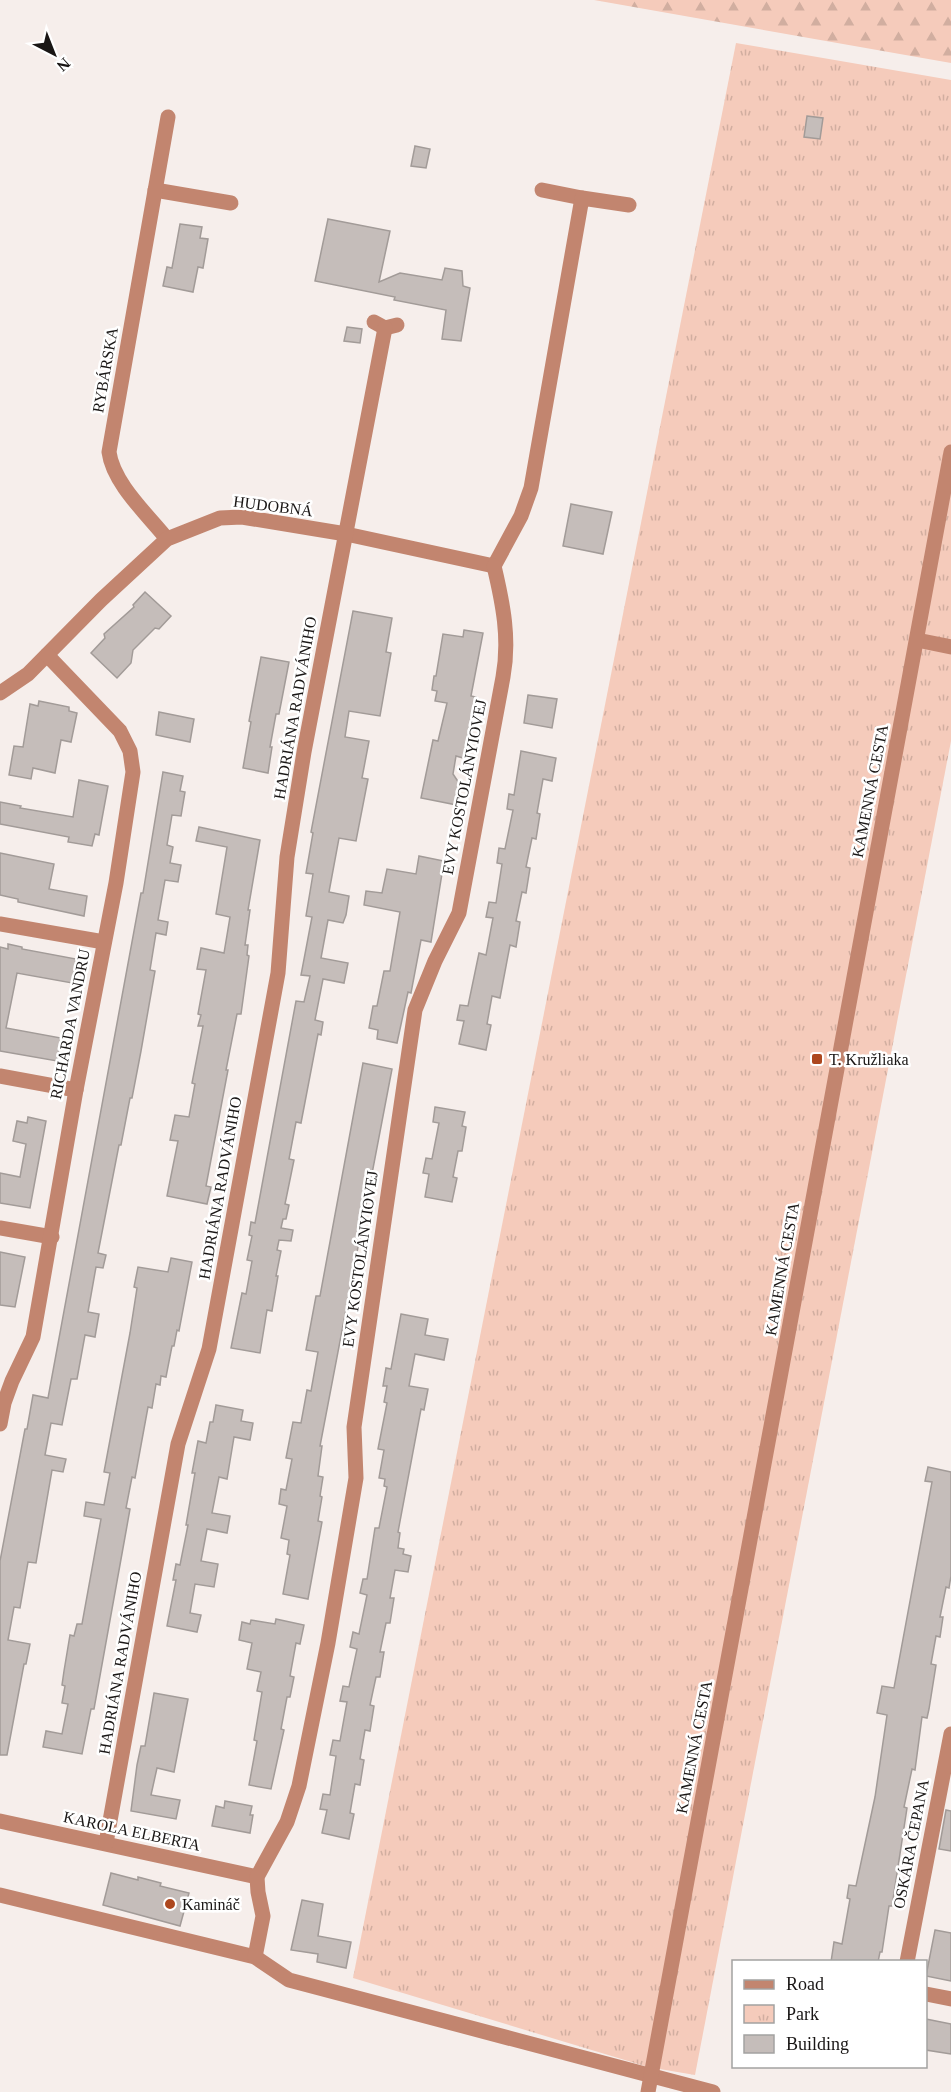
<svg xmlns="http://www.w3.org/2000/svg" width="951" height="2092" viewBox="0 0 951 2092" font-family="'Times New Roman',serif">
<defs>
<pattern id="forest-firs" width="22" height="20" patternUnits="userSpaceOnUse" patternTransform="scale(1.5)"><rect width="22" height="20" fill="#f5cbbb"/><path d="M5 1l3.5 6h-7zM16 11l3.5 6h-7z" fill="#d1aea0"/></pattern>
<pattern id="park-tufts" width="24" height="20" patternUnits="userSpaceOnUse" patternTransform="scale(1.5)"><rect width="24" height="20" fill="#f5cbbb"/><path d="M3 7l-1-3M5 7V3M7 7l1-3M15 17l-1-3M17 17v-4M19 17l1-3" fill="none" stroke="#d1aea0"/></pattern>
</defs>
<rect width="100%" height="100%" fill="#f6eeeb"/>
<path fill="url(#forest-firs)" d="M594,0H951V63Z"/>
<path fill="url(#park-tufts)" d="M736,43L951,80V741L695,2075L648,2067L353,1978Z"/>
<g fill="#c5bdba" stroke="#a29b98" stroke-width="1.5">
<path d="M807,116L823,118L820,139L804,137Z"/>
<path d="M415,146L430,149L426,168L411,166Z"/>
<path d="M328,219L390,231L379,282L400,273L442,280L445,268L462,271L463,286L470,288L461,341L442,339L446,310L394,300L395,297L315,281Z"/>
<path d="M180,224L202,227L200,238L208,239L203,268L198,267L193,292L163,286L167,267L172,268Z"/>
<path d="M347,327L362,329L360,343L344,341Z"/>
<path d="M571,504L612,512L603,554L563,546Z"/>
<path d="M145,592L171,616L159,629L155,628L133,650L131,663L117,678L91,653L105,638L104,634L134,607L133,605Z"/>
<path d="M353,611L392,618L386,652L391,653L380,716L349,711L345,737L369,741L362,778L368,779L356,841L339,838L329,892L349,896L346,915L343,923L328,920L321,958L348,963L344,983L323,979L315,1020L323,1022L321,1035L318,1034L301,1123L296,1122L289,1159L294,1160L285,1204L289,1205L286,1219H283L281,1228L293,1230L291,1241L279,1240L277,1250L281,1251L276,1276H278L272,1311L267,1310L260,1353L231,1348L242,1293L246,1294L252,1261L247,1260L252,1236L249,1235L251,1222L255,1223L296,1001L304,1002L310,976L301,975L312,917L306,916L313,874L306,873L313,833L311,832Z"/>
<path d="M464,630L483,633L471,696L476,697L463,758L456,756L453,774L461,786L457,805L421,798L433,740L438,741L447,703L435,701L437,691L432,690L434,676H436L443,634L463,637Z"/>
<path d="M261,657L289,662L279,714H276L270,747H272L268,773L243,768L251,722L249,721Z"/>
<path d="M528,695L557,699L552,728L524,723Z"/>
<path d="M39,701L69,707V711L77,713L71,742L61,740L55,773L33,768L31,779L9,775L14,746L23,747L30,704L38,706Z"/>
<path d="M159,712L194,719L190,742L156,735Z"/>
<path d="M521,751L556,758L552,781L543,779L537,813L540,814L536,839L532,838L526,867L530,868L526,893L522,892L516,921L520,922L516,947L510,945L500,998L492,996L487,1024L491,1025L486,1050L459,1044L464,1021L457,1020L460,1005L468,1006L479,953L486,955L493,918L486,917L489,902L496,903L502,864L497,863L499,848L505,849L513,810L507,809L509,794L514,795Z"/>
<path d="M163,772L183,776L180,791L185,792L181,816L172,815L167,845L173,847L170,863L181,865L178,882L165,880L158,920L168,922L166,935L156,933L150,970L155,971L141,1051L132,1098H130L121,1145H119L98,1253L106,1255L103,1268L96,1267L88,1312L99,1314L95,1337L85,1335L77,1379H71L62,1425L51,1423L45,1455L66,1459L63,1472L52,1470L36,1563L28,1562L20,1608L14,1607L8,1640L30,1644L26,1664H24L7,1755H0V1561L25,1429H27L33,1395L48,1398L141,893H143Z"/>
<path d="M79,780L108,786L99,835L95,834L92,846L68,842L69,837L0,824V802L21,806L20,808L73,817Z"/>
<path d="M199,827L260,840L248,910H250L245,945H248L247,955L249,956L241,1014H237L226,1070H228L206,1186L211,1187L207,1204L167,1196L178,1141L170,1140L175,1115L189,1117L195,1084L192,1083L203,1026H198L201,1015L198,1014L206,970L197,969L201,948L224,953L230,917L216,914L227,847L196,841Z"/>
<path d="M0,853L54,864L49,889L87,896L84,916L18,902V899L0,895Z"/>
<path d="M419,856L444,861L431,942L421,940L411,993L408,992L397,1043L377,1039L378,1030L369,1028L373,1006H377L384,971H390L400,912L364,905L366,891L382,893L387,869L416,874Z"/>
<path d="M8,944L22,947V949L76,959L72,983L17,973L6,1028L61,1038L57,1061L0,1051V947L8,949Z"/>
<path d="M363,1063L392,1069L320,1446H322L318,1476L323,1477L320,1496L322,1497L318,1521L322,1522L308,1599L283,1594L290,1555L287,1554L289,1540L281,1538L287,1506L279,1504L281,1489L286,1490L292,1459L286,1458L293,1422L301,1423L307,1390L311,1391L318,1352L306,1350L316,1296H320Z"/>
<path d="M435,1107L465,1112L462,1126L466,1127L462,1151H458L453,1177L457,1178L452,1202L425,1197L429,1174L423,1173L426,1158L432,1159L439,1123L433,1122Z"/>
<path d="M28,1117L46,1121L30,1208L0,1203V1173L20,1177L26,1144L13,1141L17,1121L27,1123Z"/>
<path d="M0,1252L25,1257L15,1307L0,1305Z"/>
<path d="M171,1258L192,1262L179,1331L177,1330L174,1346H172L166,1377L161,1376L160,1385L156,1384L152,1408L148,1407L135,1478L132,1477L126,1508L130,1509L125,1537L94,1709H91L82,1754L43,1747L46,1731L62,1734L68,1704L62,1703L65,1686L62,1685L64,1671L70,1635L74,1636L77,1624H82L101,1519L84,1516L86,1502L104,1505L110,1473L104,1472L130,1333L137,1288L134,1287L138,1267L168,1272Z"/>
<path d="M401,1314L428,1319L425,1335L448,1339L444,1360L415,1354L409,1386L428,1389L424,1410L421,1409L398,1532L400,1533L398,1548L404,1549L403,1554L411,1556L408,1572L395,1570L390,1598H394L390,1623H386L380,1652H384L380,1677H376L370,1705L374,1706L370,1731L365,1730L360,1759L364,1760L360,1785L355,1784L350,1813L354,1814L349,1839L322,1833L327,1810L320,1809L323,1794L330,1795L336,1756L330,1755L333,1740L340,1741L347,1702L340,1701L343,1686L349,1687L357,1649L350,1647L353,1632L359,1634L367,1595L360,1593L363,1579H367L375,1528H379L387,1487L384,1486L385,1479L379,1478L384,1450L378,1449L387,1403L384,1402L387,1386H383L386,1368L391,1369Z"/>
<path d="M216,1405L243,1410L241,1421L253,1423L250,1440L234,1437L227,1479L219,1477L212,1513L230,1516L227,1533L207,1529L201,1561L218,1564L214,1587L195,1584L190,1613L201,1615L197,1632L167,1626L176,1580H173L176,1564L180,1565L188,1525H186L195,1473H192L198,1441L206,1443L210,1422H213Z"/>
<path d="M928,1467L951,1472V1576L949,1588L946,1587L940,1617H943L940,1637L936,1636L931,1664L936,1665L929,1709L927,1718L922,1717L915,1770L912,1769L904,1807L907,1808L892,1906H889L882,1952H880L878,1962H831L834,1942L842,1944L850,1899L847,1898L849,1885L856,1886L875,1797L887,1715L877,1713L882,1686L894,1688L932,1482L925,1481Z"/>
<path d="M276,1619L304,1625L300,1644L296,1643L290,1676L294,1677L290,1697H287L281,1729L284,1730L271,1789L249,1785L257,1741L254,1740L262,1692L257,1691L261,1672L247,1669L252,1643L239,1640L242,1622L250,1624L251,1620L275,1624Z"/>
<path d="M154,1693L188,1699L174,1772L157,1768L151,1795L180,1800L176,1819L131,1811L137,1765L141,1746H145Z"/>
<path d="M225,1801L252,1806L250,1815H253L250,1833L212,1826L216,1806L224,1808Z"/>
<path d="M946,1810L951,1811V1851L939,1849Z"/>
<path d="M111,1873L138,1880V1877L161,1883L160,1886L189,1893L180,1926L103,1905Z"/>
<path d="M302,1900L323,1904L318,1936L351,1942L346,1968L317,1962L318,1954L291,1950Z"/>
<path d="M935,1930L951,1933V1981L926,1976Z"/>
<path d="M926,2019L951,2024V2054L926,2050Z"/>
</g>
<g fill="none" stroke-linecap="round" stroke-linejoin="round">
<g stroke="#c2856f" stroke-width="15">
<path d="M155,190L231,203"/>
<path d="M542,190L582,198"/>
<path d="M374,322L385,328L397,325"/>
<path d="M167,539C147,514 113,483 109,452L168,117"/>
<path d="M494,566L521,516L531,488L582,198L629,205"/>
<path d="M917,640L951,647"/>
<path d="M0,693L28,674L101,600L167,539L220,518L242,517L346,534L494,566"/>
<path d="M0,924L104,942"/>
<path d="M0,1076L76,1090"/>
<path d="M0,1228L52,1237"/>
<path d="M0,1424L4,1403L12,1381L33,1337L76,1090L116,883L133,772L130,751L120,731L47,655"/>
<path d="M0,1821L257,1877"/>
<path d="M106,1843L178,1444L209,1349L278,973L287,857L304,752L385,328"/>
<path d="M0,1895L255,1957L289,1980L713,2092"/>
<path d="M255,1957L263,1916L258,1892L257,1877L287,1822L299,1786L328,1643L356,1478L354,1427L415,1010L435,961L459,913L503,677C510,639 503,604 494,566"/>
<path d="M907,1962L951,1734"/>
<path d="M926,1994L951,1999"/>
<path d="M648,2092L951,452"/>
</g>
</g>
<g fill="#ad471e" stroke="#fff" stroke-width="2">
<rect x="811" y="1053" width="12" height="12" rx="3"/>
<circle cx="170" cy="1904" r="6"/>
</g>
<g text-anchor="middle" dominant-baseline="central" stroke-width="5" stroke-linejoin="round" paint-order="stroke">
<g font-size="16" fill="#191615" stroke="#fff">
<text transform="translate(105 370) rotate(-80)">RYBÁRSKA</text>
<text transform="translate(273 506) rotate(7)">HUDOBNÁ</text>
<text transform="translate(295 708) rotate(-80)">HADRIÁNA RADVÁNIHO</text>
<text transform="translate(464 787) rotate(-79)">EVY KOSTOLÁNYIOVEJ</text>
<text transform="translate(870 791) rotate(-79)">KAMENNÁ CESTA</text>
<text transform="translate(70 1024) rotate(-79)">RICHARDA VANDRU</text>
<text transform="translate(220 1188) rotate(-80)">HADRIÁNA RADVÁNIHO</text>
<text transform="translate(360 1259) rotate(-82)">EVY KOSTOLÁNYIOVEJ</text>
<text transform="translate(782 1269) rotate(-80)">KAMENNÁ CESTA</text>
<text transform="translate(120 1663) rotate(-80)">HADRIÁNA RADVÁNIHO</text>
<text transform="translate(694 1747) rotate(-79)">KAMENNÁ CESTA</text>
<text transform="translate(132 1831) rotate(12)">KAROLA ELBERTA</text>
<text transform="translate(911 1844) rotate(-79)">OSKÁRA ČEPANA</text>
</g>
<g font-size="16" fill="#191615" stroke="#fff" text-anchor="start">
<text x="829" y="1059">T. Kružliaka</text>
<text x="182" y="1904">Kamináč</text>
</g>
</g>
<rect x="732" y="1960" width="195" height="108" fill="#ffffff" stroke="#a3a2a1" stroke-width="1.5"/>
<rect x="744" y="1980" width="30" height="9" fill="#c2856f" stroke="#a3a2a1" stroke-width="1.5"/>
<text x="786" y="1990" font-size="18" fill="#191615">Road</text>
<rect x="744" y="2005" width="30" height="18" fill="url(#park-tufts)" stroke="#a3a2a1" stroke-width="1.5"/>
<text x="786" y="2020" font-size="18" fill="#191615">Park</text>
<rect x="744" y="2035" width="30" height="18" fill="#c5bdba" stroke="#a3a2a1" stroke-width="1.5"/>
<text x="786" y="2050" font-size="18" fill="#191615">Building</text>
<g transform="translate(54 54) rotate(138)" stroke="#ffffff" stroke-width="4.5" paint-order="stroke">
<path d="M0-4.5L10 22L0 15L-10 22Z" fill="#191615"/>
<text y="-9" font-size="16" font-weight="bold" text-anchor="middle" fill="#191615">N</text>
</g>
</svg>
